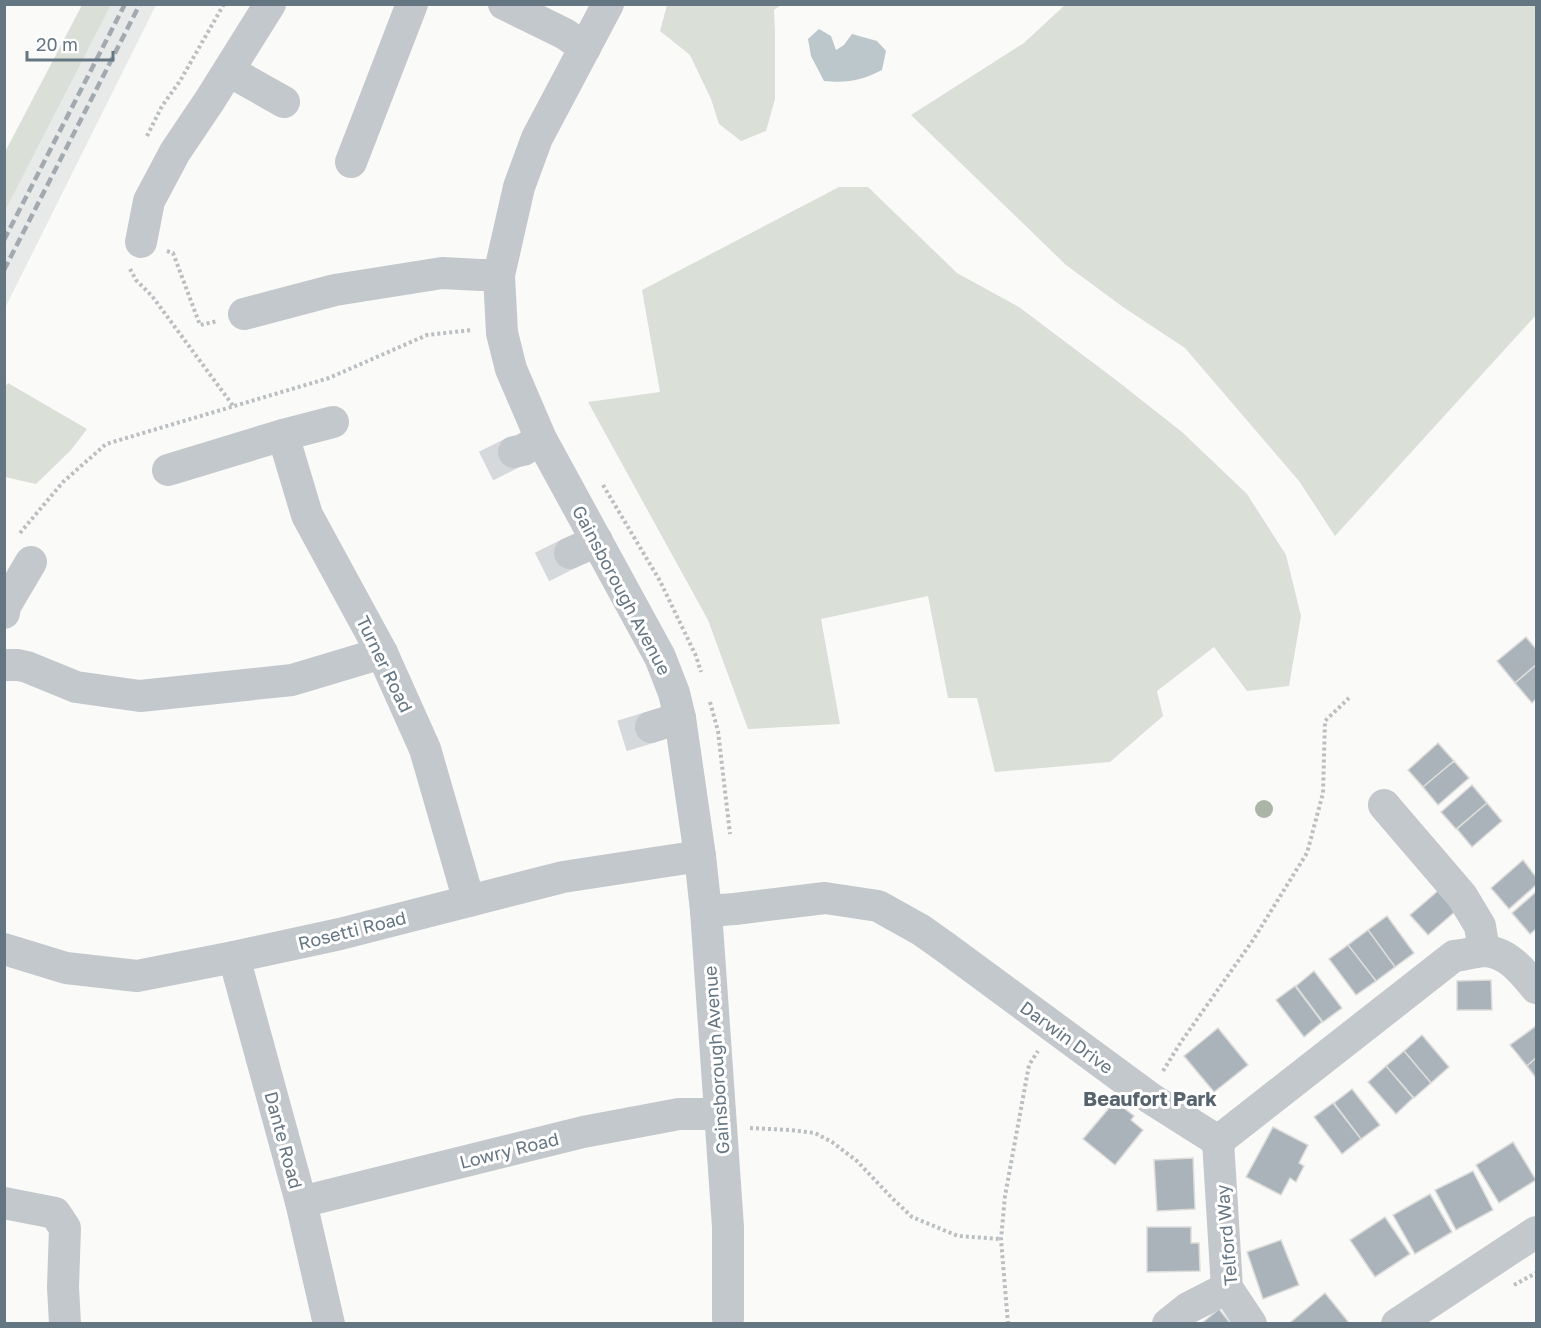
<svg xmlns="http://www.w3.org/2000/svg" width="1541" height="1328" viewBox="0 0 1541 1328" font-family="'Golos Text',sans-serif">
<rect width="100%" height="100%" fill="#fafaf8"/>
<path fill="#e8e9e9" d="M111,5H156L5,308V211Z"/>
<g fill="#dadfd7">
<path d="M1066,4L1536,5V315L1335,536L1299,481L1185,348L1123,307L1066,265L911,115L1024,43Z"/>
<path d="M82,5H111L5,211V152Z"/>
<path d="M667,5H781L774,10L775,32V99L766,131L741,141L719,124L711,99L690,55L660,31Z"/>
<path d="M839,187H868L957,273L1019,307L1116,380L1182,432L1247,494L1286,555L1301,616L1289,686L1247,691L1214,647L1157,691L1163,716L1110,762L995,772L977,698H948L928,596L821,619L840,724L748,729L708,620L588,402L660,392L642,290Z"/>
<path d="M8,383L87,429L71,450L36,484L5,477L4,389Z"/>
</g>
<path fill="#bbc7cb" d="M819,29L831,36L836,50L844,45L852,34L877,41L886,51L882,70C860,81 848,83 824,81L811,56L808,39Z"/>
<g fill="#aab3b9" stroke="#dcdcda" stroke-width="1.5">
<path d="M1526,637L1536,649V665L1515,683L1497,661Z"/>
<path d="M1536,665V699L1532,703L1515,683Z"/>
<path d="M1438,743L1454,761L1423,787L1408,770Z"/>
<path d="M1454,761L1469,778L1438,805L1423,787Z"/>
<path d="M1472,785L1487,803L1456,829L1441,812Z"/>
<path d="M1487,803L1502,821L1472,847L1457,829Z"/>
<path d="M1523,860L1536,877V885L1509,909L1491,888Z"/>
<path d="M1439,890L1457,910L1428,935L1410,915Z"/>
<path d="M1536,892V929L1530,934L1512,913Z"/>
<path d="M1387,916L1414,953L1395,967L1368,930Z"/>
<path d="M1368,930L1395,967L1376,981L1348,945Z"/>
<path d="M1348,945L1376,981L1356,995L1329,959Z"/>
<path d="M1314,971L1342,1008L1323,1022L1296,986Z"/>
<path d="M1491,980L1492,1010H1457V981Z"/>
<path d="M1295,986L1322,1022L1304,1037L1276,1000Z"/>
<path d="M1536,1026V1058L1527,1066L1510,1045Z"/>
<path d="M1218,1028L1248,1065L1214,1092L1184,1056Z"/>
<path d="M1422,1035L1449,1067L1431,1083L1404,1051Z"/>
<path d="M1404,1051L1431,1083L1414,1098L1386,1066Z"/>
<path d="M1536,1058V1078L1527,1066Z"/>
<path d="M1386,1066L1413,1098L1396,1114L1368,1082Z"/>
<path d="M1352,1089L1380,1125L1361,1139L1334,1103Z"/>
<path d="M1115,1101L1134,1116L1131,1120L1143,1130L1115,1165L1083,1139Z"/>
<path d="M1333,1103L1361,1139L1342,1154L1314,1117Z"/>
<path d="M1273,1127L1308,1145L1299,1163L1304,1166L1296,1182L1290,1178L1281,1195L1246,1177Z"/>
<path d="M1513,1142L1536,1180L1499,1203L1476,1165Z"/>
<path d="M1193,1158L1195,1209L1157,1211L1154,1160Z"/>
<path d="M1473,1171L1493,1210L1456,1230L1435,1190Z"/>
<path d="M1430,1194L1452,1232L1415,1254L1393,1215Z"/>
<path d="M1385,1217L1410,1254L1375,1277L1350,1240Z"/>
<path d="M1147,1227H1191V1243H1199L1200,1271L1147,1272Z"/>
<path d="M1281,1240L1299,1285L1263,1299L1247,1252Z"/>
<path d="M1325,1293L1350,1324H1292L1291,1322Z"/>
<path d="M1219,1309L1231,1324H1202V1323Z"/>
</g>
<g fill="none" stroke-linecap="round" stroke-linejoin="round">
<g stroke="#d5d9db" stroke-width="32" stroke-dasharray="32 16" stroke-linecap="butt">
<path d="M486,466L514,452"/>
<path d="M542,567L570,553"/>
<path d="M622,736L651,727"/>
</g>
<g stroke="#bbbfc2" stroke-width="4" stroke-dasharray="3 3" stroke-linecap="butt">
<path d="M147,136L162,106L180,81L224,4"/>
<path d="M167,251L173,253L200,325L218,321"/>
<path d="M130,269L136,280L152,296L234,407"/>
<path d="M603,485L660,581L696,656L701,672"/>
<path d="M20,533L63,482L106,444L329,378L427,335L472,330"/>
<path d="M710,702L718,731L730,834"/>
<path d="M1163,1071L1181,1042L1253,940L1307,853L1323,793L1325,721L1349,698"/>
<path d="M750,1128L790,1130L815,1133L832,1142L857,1161L892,1198L912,1217L958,1236L1001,1239"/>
<path d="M1514,1285L1536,1273"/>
<path d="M1008,1324L1001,1239L1005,1196L1029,1065L1038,1051"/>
</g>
<g stroke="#c3c8cc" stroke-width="32">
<path d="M504,4L565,34L585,48"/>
<path d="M608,4L537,138L519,187L499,275L502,333L511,369L541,439L660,657L674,693L680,718L700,856L706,911L728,1227V1318"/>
<path d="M229,71L284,102"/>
<path d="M351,162L412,4"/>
<path d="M141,242L149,201L175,152L210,100L270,4"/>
<path d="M244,314L335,290L442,273L480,275H499"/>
<path d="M283,435L307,515L382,653L425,749L469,901"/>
<path d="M514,452L523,450L541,439"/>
<path d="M168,470L283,435L333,422"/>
<path d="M570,553L597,541"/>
<path d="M4,613L5,606L31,562"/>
<path d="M6,665H18L27,667L76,687L140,696L292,680L382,653"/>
<path d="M651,727L680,718"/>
<path d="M1384,805L1462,896L1480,926L1484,951"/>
<path d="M706,911L735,909L825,898L878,906L921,930L945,947L1150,1098L1218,1141"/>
<path d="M4,949L66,968L137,976L234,957L340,934L563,877L700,856"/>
<path d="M234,957L301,1202L329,1324"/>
<path d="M1218,1141L1454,956C1464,955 1474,952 1483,951C1507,951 1523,972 1536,988"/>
<path d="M1218,1141L1227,1288L1251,1324"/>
<path d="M301,1202L583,1132L679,1114H720"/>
<path d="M4,1203L55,1213L65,1228L63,1287L65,1324"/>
<path d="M1168,1324L1188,1308L1227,1288"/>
<path d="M1397,1324L1536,1232"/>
</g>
<g stroke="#a2aab0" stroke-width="4.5" stroke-dasharray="9 4.5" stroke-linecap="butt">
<path d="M4,240L125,4"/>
<path d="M4,270L140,4"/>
</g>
</g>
<circle fill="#aab4a7" cx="1264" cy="809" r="9"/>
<g text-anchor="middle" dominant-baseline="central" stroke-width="6" stroke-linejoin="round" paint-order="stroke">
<g font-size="18" fill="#657683" stroke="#fff">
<text transform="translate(622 590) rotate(62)">Gainsborough Avenue</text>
<text transform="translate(385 664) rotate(64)">Turner Road</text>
<text transform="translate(352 930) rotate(-14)">Rosetti Road</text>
<text transform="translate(1067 1037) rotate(36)">Darwin Drive</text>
<text transform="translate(716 1060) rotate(-94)">Gainsborough Avenue</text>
<text transform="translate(284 1140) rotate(75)">Dante Road</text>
<text transform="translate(509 1150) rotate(-14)">Lowry Road</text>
<text transform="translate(1226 1235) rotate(-95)">Telford Way</text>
</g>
<g font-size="20" font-weight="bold" fill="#57646e" stroke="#fff">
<text x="1150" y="1098">Beaufort Park</text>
</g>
</g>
<rect width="1541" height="1328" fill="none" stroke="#657683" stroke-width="12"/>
<path d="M27 51v9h86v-9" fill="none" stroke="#657683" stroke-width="3"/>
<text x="36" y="51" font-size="18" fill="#657683" stroke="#ffffff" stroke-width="4.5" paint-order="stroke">20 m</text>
</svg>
